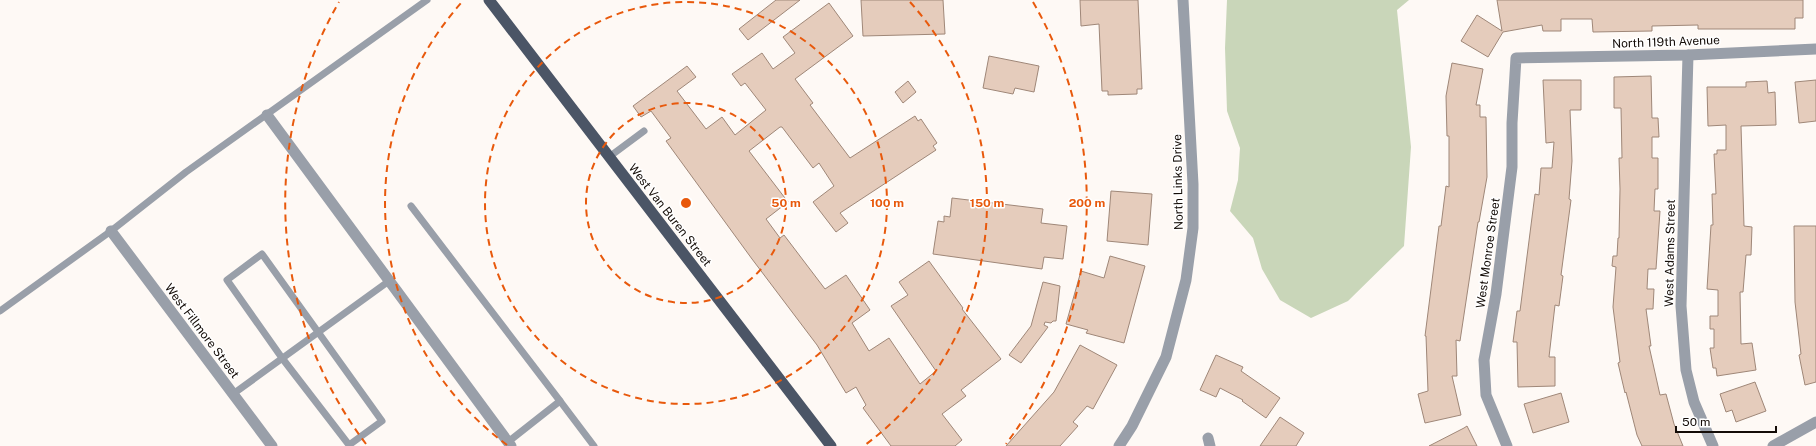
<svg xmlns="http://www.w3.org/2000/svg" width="1816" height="446" viewBox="0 0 1816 446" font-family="'Public Sans',sans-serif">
<rect width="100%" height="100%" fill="#fef9f5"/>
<path fill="#c9d6b9" d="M1227,0H1409L1397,10L1411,147L1404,246L1348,301L1311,318L1280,300L1262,269L1253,238L1230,211L1238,180L1240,148L1227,111L1225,48Z"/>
<g fill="#e5ccbc" stroke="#9f8778">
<path d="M776,0H800L748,40L739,29Z"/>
<path d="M861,0H943L945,34L863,36Z"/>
<path d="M1080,0H1138L1142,89H1137V94L1108,95V91H1102L1099,24L1081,26Z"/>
<path d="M1497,0H1803V18H1795V29H1698V25L1652,26V31L1593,32L1592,19H1561V31H1543L1542,25L1503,32L1488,57L1461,41L1477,15L1502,31Z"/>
<path d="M829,3L853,36L795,79L813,103L810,105L850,158L915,116L918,121L921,119L937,143L933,146L936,150L840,213L848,223L836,232L813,202L834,186L819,163L813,168L782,127H780L749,151L788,202L766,219L780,238L784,235L825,289L846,275L870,310L852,323L869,351L889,338L920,384L936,371L891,306L908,295L899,282L929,261L963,308L962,309L1001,359L961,390L966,396L942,414L962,440L955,446H891L863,408L866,405L856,387L846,393L817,345L752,259L666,141L671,138L651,111L641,117L633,106L687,66L696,77L677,91L706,129L722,117L735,135L766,110L745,83L741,86L732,74L762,53L773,69L795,53L783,37Z"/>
<path d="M989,56L1039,66L1034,92L1015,88L1013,94L983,88Z"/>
<path d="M1452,63L1483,69L1476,105H1480V117H1486L1487,177L1479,222H1478L1460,341L1456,340L1457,376H1452L1461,415L1425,423L1418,394L1428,391L1426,336H1425L1439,226H1441L1446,186L1449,187V136H1447L1446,96Z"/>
<path d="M1651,76L1652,118H1658L1659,137H1652V158H1658V189H1655L1654,211H1660L1656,269H1648L1647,289H1654L1653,309H1646L1651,346H1649L1660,395L1666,394L1674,424L1683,446H1642L1637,435L1626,392L1625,393L1618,363L1620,362L1613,307L1616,267L1612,266L1613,256H1617L1618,238H1619L1620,189L1619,158H1622L1621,108H1614V77Z"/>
<path d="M1543,80H1581V110H1570L1572,161L1569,199L1571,200L1561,275L1563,276L1559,306L1555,305L1549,357H1555V386L1518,387L1517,342H1513L1517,311H1520L1535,194L1539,195L1541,168H1552L1554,142L1546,143Z"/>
<path d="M1816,80V121L1799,123L1795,82Z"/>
<path d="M908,81L916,92L903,103L895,92Z"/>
<path d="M1767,81L1768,93L1775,92L1776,125L1741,126L1744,226L1752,227L1751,255H1746L1743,292H1740L1741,344L1752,343L1756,370L1717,376L1716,368H1713L1710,348H1714V329H1710V316H1718V290L1707,289L1711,225H1713L1712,194H1716L1714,154H1717V150H1726V125L1708,126L1707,87H1746V82Z"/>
<path d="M1111,191L1152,194L1148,245L1107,241Z"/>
<path d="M952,198L1043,209L1041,223L1067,226L1063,259L1044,257L1042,269L933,254L938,221L944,222V216L950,217Z"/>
<path d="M1794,226H1816V382L1805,385L1799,355L1801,354L1795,302Z"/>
<path d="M1110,256L1145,266L1124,343L1086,333L1088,330L1066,324L1081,271L1104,278Z"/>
<path d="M1043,282L1060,286L1056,321H1053L1051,323L1045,322L1044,325L1048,327L1021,363L1009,355L1031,326Z"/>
<path d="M1080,345L1117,365L1093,409L1087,406L1073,422L1078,426L1060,446H1006L1054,392Z"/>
<path d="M1216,355L1243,367L1241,371L1280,398L1266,418L1242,401L1243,400L1220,388L1216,397L1200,390Z"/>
<path d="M1755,382L1766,411L1736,422L1732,410L1726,412L1720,394Z"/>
<path d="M1561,393L1569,422L1533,433L1524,404Z"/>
<path d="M1280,417L1304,433L1296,446H1260Z"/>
<path d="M1467,426L1477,446H1429L1464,428Z"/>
</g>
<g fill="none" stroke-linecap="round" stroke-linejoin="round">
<g stroke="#999fa9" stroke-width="7">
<path d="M609,157L644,131"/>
<path d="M411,206L560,401L508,442"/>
<path d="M262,254L382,421L349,445L282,358L227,280Z"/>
<path d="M0,311L111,231L186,172L427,0"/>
<path d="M233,394L389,281"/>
<path d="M560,401L594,446"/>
</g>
<g stroke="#999fa9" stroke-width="11">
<path d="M1688,55L1681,306L1686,370L1694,402L1713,446"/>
<path d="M267,115L511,446"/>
<path d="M111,231L272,446"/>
<path d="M1208,438L1210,446"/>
<path d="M1507,446L1486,395L1484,360L1496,294L1512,167V123L1516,58L1688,55L1816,49"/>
<path d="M1773,446L1816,422"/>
</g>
<path stroke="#999fa9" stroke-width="11" d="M1119,446L1132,426L1166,357L1186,280L1193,228V184L1183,0"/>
<path stroke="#4b5566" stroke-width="11" d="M489,0L831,446"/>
</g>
<g fill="none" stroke="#e8590c" stroke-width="2" stroke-dasharray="7 5">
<circle cx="686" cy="203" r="100"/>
<circle cx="686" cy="203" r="201"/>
<path d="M507 445A301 301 0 0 1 462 2M910 2A301 301 0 0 1 865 445"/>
<path d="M366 444A401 401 0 0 1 339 2M1033 2A401 401 0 0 1 1006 444"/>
</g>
<g text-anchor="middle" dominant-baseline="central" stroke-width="3" stroke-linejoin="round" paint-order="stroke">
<g font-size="12" fill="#140c07" stroke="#fff">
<text transform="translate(1666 42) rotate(-2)">North 119th Avenue</text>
<text transform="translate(1178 182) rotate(-91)">North Links Drive</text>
<text transform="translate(670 215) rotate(52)">West Van Buren Street</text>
<text transform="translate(1488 253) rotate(-82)">West Monroe Street</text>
<text transform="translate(1670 253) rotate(-89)">West Adams Street</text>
<text transform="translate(202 331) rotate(53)">West Fillmore Street</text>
</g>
</g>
<circle cx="686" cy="203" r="6" fill="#e8590c" stroke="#fff" stroke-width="2"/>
<g font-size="12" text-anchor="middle" font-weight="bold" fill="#e8590c" stroke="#fff" stroke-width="3" stroke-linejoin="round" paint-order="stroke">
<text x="786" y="207">50 m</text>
<text x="887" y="207">100 m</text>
<text x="987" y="207">150 m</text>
<text x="1087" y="207">200 m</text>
</g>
<path d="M1676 426v6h100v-6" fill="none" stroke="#140c07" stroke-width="2"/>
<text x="1682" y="426" font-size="12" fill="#140c07" stroke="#ffffff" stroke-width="3" paint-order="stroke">50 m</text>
</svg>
